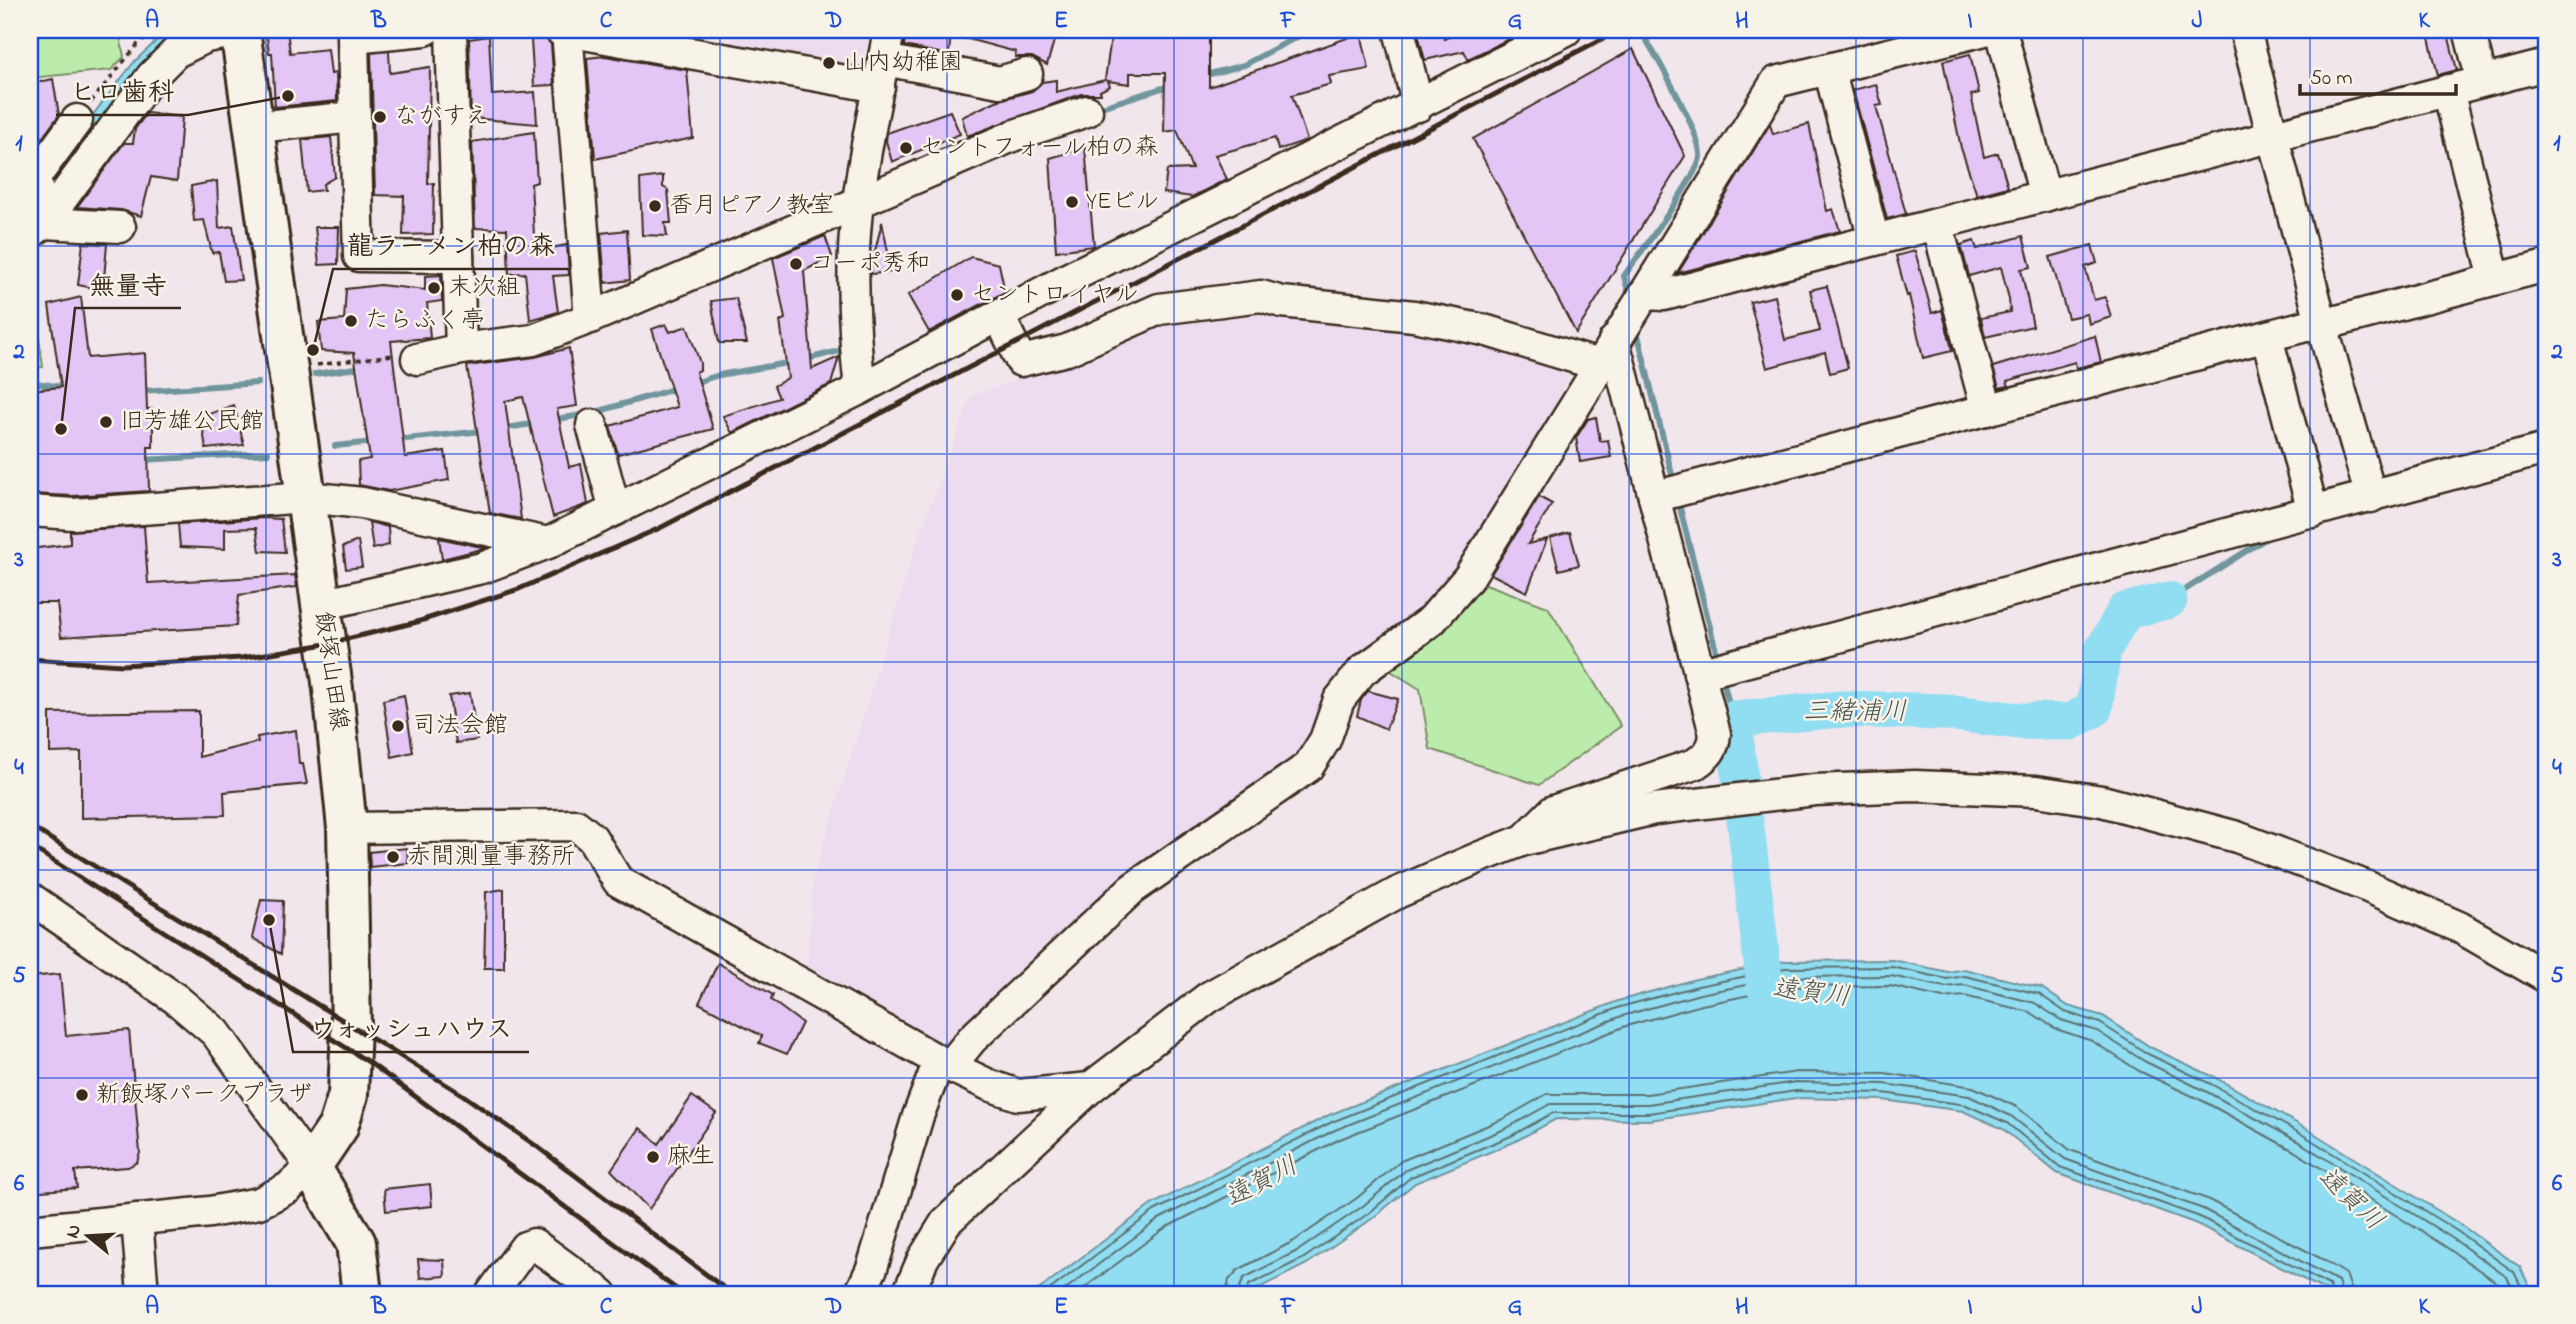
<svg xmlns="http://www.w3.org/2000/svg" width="2576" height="1324" viewBox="0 0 2576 1324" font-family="'Indie Flower','Klee One',sans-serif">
<rect width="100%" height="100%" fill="#f1e6ec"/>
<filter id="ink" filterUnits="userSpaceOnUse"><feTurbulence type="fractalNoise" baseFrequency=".0143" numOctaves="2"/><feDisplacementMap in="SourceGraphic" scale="14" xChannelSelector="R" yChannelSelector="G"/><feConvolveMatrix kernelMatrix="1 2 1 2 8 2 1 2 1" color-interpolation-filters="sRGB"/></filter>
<g filter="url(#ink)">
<g fill="#eddcef">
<path d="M733,30H869L861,76L729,50Z"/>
<path d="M1257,311L1368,329L1451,335L1555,364L1568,377L1537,445L1457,577L1316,723L1297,764L954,1042L926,1045L806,978L813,879L915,547L971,396L1175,322Z"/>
</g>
<g fill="#bbecac" stroke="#7b8b65" stroke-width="2">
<path d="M30,30H119L124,57L111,70L30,78Z"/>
<path d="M30,302H34L43,367L30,369Z"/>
<path d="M1483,583L1548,607L1621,726L1539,785L1430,749L1420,689L1386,668Z"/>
</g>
<g fill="#91ddf1" stroke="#6f959d" stroke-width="2">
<path d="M168,30H202L35,217L30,195L135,61Z"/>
<path d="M1893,960L1948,972L1964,969L2042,988L2068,1006L2103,1016L2152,1048L2214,1077L2307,1129L2461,1225L2520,1267L2533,1294H2332L2197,1224L2057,1173L2003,1129L1963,1111L1883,1100L1796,1098L1649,1120L1556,1119L1514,1142L1415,1183L1373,1218L1307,1264L1247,1294H1033L1151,1205L1329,1115L1618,1001L1696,979L1785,961Z"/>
</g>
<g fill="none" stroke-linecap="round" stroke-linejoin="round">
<g stroke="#5d7272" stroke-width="2">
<path d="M1044,1294L1154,1211L1332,1122L1620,1007L1698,986L1786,968L1892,967L1947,979L1965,976L2039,994L2065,1012L2100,1023L2148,1054L2211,1084L2303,1135L2457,1231L2514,1272L2525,1294"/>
<path d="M1059,1294L1159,1219L1335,1130L1622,1016L1700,994L1787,977L1891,976L1945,987L1964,985L2035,1003L2061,1020L2097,1031L2144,1061L2207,1092L2299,1142L2452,1238L2507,1277L2515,1294"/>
<path d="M1076,1294L1165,1228L1340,1139L1626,1026L1702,1005L1788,987L1890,986L1943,998L1964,996L2030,1012L2056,1029L2092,1041L2139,1071L2203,1101L2294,1151L2446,1247L2499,1284L2504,1294"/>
<path d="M1226,1294L1229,1280L1238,1270L1294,1241L1357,1198L1401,1161L1503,1119L1547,1094H1647L1797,1072L1885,1073L1973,1087L2017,1107L2070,1150L2207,1199L2324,1260L2346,1274L2353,1294"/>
<path d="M1237,1294L1244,1278L1299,1250L1363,1206L1406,1170L1507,1128L1550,1104H1648L1796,1082L1884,1084L1969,1096L2011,1116L2065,1159L2203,1209L2338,1281L2342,1294"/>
<path d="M1246,1294L1249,1285L1304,1258L1369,1213L1411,1177L1511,1136L1553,1113H1649L1796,1091L1883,1093L1966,1105L2007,1123L2060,1167L2200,1217L2329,1285L2333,1294"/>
</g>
<g stroke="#6f959d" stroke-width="6">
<path d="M1202,76L1244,65L1310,30"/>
<path d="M1095,109L1172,85"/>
<path d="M1630,299L1624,276C1638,256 1698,176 1700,157C1702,134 1654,52 1640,30"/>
<path d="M1636,327L1674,483"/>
<path d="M803,360L847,349"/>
<path d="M315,374L363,367"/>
<path d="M30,382L68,388"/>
<path d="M694,383L719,375L793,362"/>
<path d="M141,391L258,383"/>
<path d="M552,420L593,413L677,388"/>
<path d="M500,429L538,423"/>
<path d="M396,440L483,431"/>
<path d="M335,446L375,442"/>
<path d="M141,460L268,453"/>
<path d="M1678,500L1718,659"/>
<path d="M2169,600L2270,536"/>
<path d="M1722,677L1733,719"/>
</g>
<path stroke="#91ddf1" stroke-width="37" d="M1765,987L1733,719L1841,709L1946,712L2019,721L2070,722L2094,709L2103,650L2125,611L2169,600"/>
</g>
<g fill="#e3c6f5" stroke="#3b2a1e" stroke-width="2">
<path d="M266,30H287L290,53L328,49L331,74L336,73L337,101L275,107L272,53H269Z"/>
<path d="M906,30H951L949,55L904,46Z"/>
<path d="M954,30H1002L1020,35L1022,30H1038L1056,34L1047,65L1032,57H1015L1016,52L953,35Z"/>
<path d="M1112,30H1209V87L1361,33L1369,69L1329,76L1331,84L1292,95L1307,140L1278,150L1275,138L1215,155L1227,179L1192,197L1164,193L1167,170L1192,169L1177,130L1164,132L1165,73H1130V84L1108,81L1110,86L1100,91L1101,94H1081L967,136L962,117L996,101L1032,91L1042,82L1056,80V92L1105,80Z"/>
<path d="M1417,30H1442L1444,39L1464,30H1527L1468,59L1464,51L1425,60Z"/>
<path d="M2427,30H2447L2457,70L2438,75Z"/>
<path d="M489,36L492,95L535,92L537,124L471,118L469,39Z"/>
<path d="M545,38L551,44L554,85L534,86L531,40Z"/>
<path d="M1633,49L1685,156L1576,333L1473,139Z"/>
<path d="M389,51L390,73L430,67L428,184L434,183L433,234L403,235L404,196L375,195L371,53Z"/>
<path d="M1970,54L1979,93L1971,95L1984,157L1998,153L2008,187L1977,195L1961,148L1943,61Z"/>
<path d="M605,56L687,70L693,138L595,159L587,58Z"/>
<path d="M53,79L59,115L40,141L30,143V84Z"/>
<path d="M1876,84L1882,105L1876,106L1906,214L1887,219L1853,90Z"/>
<path d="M950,111L960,134L892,162L886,141L887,133Z"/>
<path d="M147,113L182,117L177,181L151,177L141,216L121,210L77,207L124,143H133L135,129Z"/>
<path d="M1770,124L1773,134L1809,124L1827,211L1833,209L1840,231L1678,273Z"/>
<path d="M534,132L537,182L531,184L535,251L567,245L569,275L553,276L558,312L530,320L525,273L509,274L507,229L475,228L472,142Z"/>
<path d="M331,137L335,177L323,184L324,190L307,192L302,140Z"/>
<path d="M1085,148L1094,246L1056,251L1050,158Z"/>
<path d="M663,176V187L668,190L671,223H665L667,236L642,235L640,179Z"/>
<path d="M217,181L219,228L233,226L241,280L224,281L219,252L212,253L204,220L194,221L191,186Z"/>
<path d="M882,222L892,272L871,274V268Z"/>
<path d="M315,227H339L338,264L319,265Z"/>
<path d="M627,230L630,280L605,283L601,233Z"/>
<path d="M825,236L832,256L804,271L812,369L839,357L831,384L732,433L723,416L779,398L774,386L788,378L780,321L785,319L773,258Z"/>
<path d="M2023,236L2031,267L2021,269L2033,326L1985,337L1981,318L2010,312L2009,299L2001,267L1969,276L1961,245L1974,241L1977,249Z"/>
<path d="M83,243L107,244L103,290L78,285Z"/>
<path d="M2092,245L2097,263L2085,267L2094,300L2105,297L2111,317L2089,324L2087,314L2068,318L2050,257Z"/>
<path d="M1915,251L1932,313L1942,310L1951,345L1952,351L1923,358L1909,295L1907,296L1896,256Z"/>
<path d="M971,257L999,264L1005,292L929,332L908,295Z"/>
<path d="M441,275L442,301L427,303L430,338L391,341L405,457L445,451L449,480L389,491L359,485L358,461L370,459L354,353L321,351L318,322L344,320L346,289L380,285L425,290V276Z"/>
<path d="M1827,286L1848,368L1830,373L1825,352L1767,368L1750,302L1775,296L1785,340L1820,331L1810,290Z"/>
<path d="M81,297L88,358L145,353L147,409H153V447H148L149,491L73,496L30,494V390L61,387L49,305Z"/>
<path d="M736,298L747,343H719L711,301Z"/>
<path d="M666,324L670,332L687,326L700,363V370L696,372L713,429L618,454L610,426L677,407L652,329Z"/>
<path d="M2095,336L2101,362L2076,368L2075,362L2007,381L2009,386L1999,388L1993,367Z"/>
<path d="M569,348L577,406L557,409L569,467L581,464L588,504L553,517L523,397L505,401L521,519L490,513L467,366L535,357Z"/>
<path d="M234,405L244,445L206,449L201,417Z"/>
<path d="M1596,417L1600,441L1608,440L1611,457L1580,462L1576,438L1588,419Z"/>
<path d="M1539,497L1552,504L1528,544L1547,539L1527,592L1491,574Z"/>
<path d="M263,518L281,519L285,552L260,551L256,528L225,529V549L180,547L178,524Z"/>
<path d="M369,522L388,527L389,545L373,549Z"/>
<path d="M144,526L148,583L295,575L297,587L239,595L236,626L61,637L57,603H30V549L70,544V531Z"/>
<path d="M1570,532L1579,565L1559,570L1550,538Z"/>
<path d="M439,538L486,548L442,559Z"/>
<path d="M358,541L362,567L346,569L343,547Z"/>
<path d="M1368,691L1398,699L1386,729L1357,716L1361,700Z"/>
<path d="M470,693L477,740L456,743L449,696Z"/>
<path d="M404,695L413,752L392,757L383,700Z"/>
<path d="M199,711V757L258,742L257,737L296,730L299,764H303L307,784L224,792L225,815L81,818V752L50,753V713Z"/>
<path d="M407,848L408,863L370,867L369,852Z"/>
<path d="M504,889V968H484L486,892Z"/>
<path d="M261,900L283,901L281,954L252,938Z"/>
<path d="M718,963L773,995L771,1000L802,1023L787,1054L759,1043L762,1036L699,1003Z"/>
<path d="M60,974L66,1036L129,1030L140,1153L137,1162L128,1167L75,1171L77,1188L30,1192V977Z"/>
<path d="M692,1096L716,1113L649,1209L611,1170L640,1128L659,1144Z"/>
<path d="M430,1184L432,1206L386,1211L384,1189Z"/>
<path d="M418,1259L444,1260L445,1276L420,1278Z"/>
</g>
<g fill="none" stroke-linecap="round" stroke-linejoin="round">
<defs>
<g id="minor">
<path d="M451,30L461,349L533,340L590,318L1015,135L1087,111"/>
<path d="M560,30L567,31L590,318"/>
<path d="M1399,30L1418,106"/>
<path d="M2001,30L2045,196"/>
<path d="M2245,30L2321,322L2371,497"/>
<path d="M2469,30L2482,81"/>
<path d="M567,31L879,87"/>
<path d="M884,60L1000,82L1027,74"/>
<path d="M1829,69L1874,240"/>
<path d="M2448,90L2495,279"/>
<path d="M355,117L359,256L458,257"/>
<path d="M255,127L355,117L353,37L425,30"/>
<path d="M44,223L152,76L176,52L206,37L240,31"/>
<path d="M44,223L120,227"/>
<path d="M1937,224L1987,410"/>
<path d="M33,231L44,223L35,177L77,120"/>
<path d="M1644,294L1664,295L2546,65"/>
<path d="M999,316L1021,361L1067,350L1159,309L1261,296L1282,302L1414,316L1484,330L1599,365"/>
<path d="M2322,325L2546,266"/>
<path d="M2267,337L2313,512"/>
<path d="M417,359L461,349"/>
<path d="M860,389C853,327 850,264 858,203C865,145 879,87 889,30"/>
<path d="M592,425L615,510"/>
<path d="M1654,497L2321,322"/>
<path d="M30,511L73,514L307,497L362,503L548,543"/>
<path d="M321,605L482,568L548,543L860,389L1071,277L1566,30"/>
<path d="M1699,674L2546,449"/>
<path d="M347,828L576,825L592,838L618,881L939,1061L989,1085L1018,1095L1090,1088"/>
<path d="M1525,839L1553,811L1695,764C1707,756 1714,749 1715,734L1614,341"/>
<path d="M30,898L176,999L216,1033L311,1167L288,1188L259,1203L210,1212L30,1230"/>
<path d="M950,1066L972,1039L1132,889L1308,767L1325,740L1339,700L1362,671L1432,620L1469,577L1776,82L1985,30"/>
<path d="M137,1219L143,1294"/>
<path d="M491,1294L525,1247L534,1244L602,1294"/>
<path d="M860,1294L872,1268L918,1116L939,1061"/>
<path d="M908,1294L923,1259L946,1222L1090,1088L1209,997L1397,893L1480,857L1524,840L1655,809L1815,790L1915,786L2036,791L2102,801L2237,837L2368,887L2459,927L2546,977"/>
</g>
<path id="major" d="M240,30L333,689L347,828L351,1027L348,1095L338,1127L311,1167L356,1243L362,1294"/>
</defs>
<use href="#minor" stroke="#3b2a1e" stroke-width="35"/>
<use href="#major" stroke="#3b2a1e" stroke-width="44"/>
<g stroke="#3b2a1e" stroke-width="3.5" stroke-dasharray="5 5" stroke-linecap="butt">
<path d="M91,102L138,44L154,30"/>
<path d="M317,365L393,355"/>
</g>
<use href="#minor" stroke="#f7f3e8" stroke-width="30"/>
<use href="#major" stroke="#f7f3e8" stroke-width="38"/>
<g stroke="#3b2a1e" stroke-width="5">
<path d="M30,659L122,665L241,658L326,644L417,622L519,589L660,528L1619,30"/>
<path d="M30,826L463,1095L539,1148L732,1294"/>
<path d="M30,846L370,1063L683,1294"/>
</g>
</g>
</g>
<path fill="none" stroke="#1d4ed8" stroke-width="2" stroke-opacity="0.55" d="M266,30V1294M493,30V1294M720,30V1294M947,30V1294M1174,30V1294M1402,30V1294M1629,30V1294M1856,30V1294M2083,30V1294M2310,30V1294M30,246H2546M30,454H2546M30,662H2546M30,870H2546M30,1078H2546"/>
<g fill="#3b2a1e" stroke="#f7f3e8" stroke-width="2.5">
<circle cx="829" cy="63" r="7"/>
<circle cx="380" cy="117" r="7"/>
<circle cx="906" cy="148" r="7"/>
<circle cx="1072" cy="202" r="7"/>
<circle cx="655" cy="206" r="7"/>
<circle cx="796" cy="264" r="7"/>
<circle cx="434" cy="288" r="7"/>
<circle cx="957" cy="295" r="7"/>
<circle cx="351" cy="321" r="7"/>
<circle cx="106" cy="422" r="7"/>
<circle cx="398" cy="726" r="7"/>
<circle cx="393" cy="857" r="7"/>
<circle cx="82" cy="1095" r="7"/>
<circle cx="653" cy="1157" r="7"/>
</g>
<g text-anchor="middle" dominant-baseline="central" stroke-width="5" stroke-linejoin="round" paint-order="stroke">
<g font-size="24" fill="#3b2a1e" stroke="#f7f3e8" text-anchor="start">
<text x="843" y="63">山内幼稚園</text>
<text x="394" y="117">ながすえ</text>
<text x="920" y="148">セントフォール柏の森</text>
<text x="1086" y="202">YEビル</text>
<text x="669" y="206">香月ピアノ教室</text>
<text x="810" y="264">コーポ秀和</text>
<text x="448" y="288">末次組</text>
<text x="971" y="295">セントロイヤル</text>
<text x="365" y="321">たらふく亭</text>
<text x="120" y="422">旧芳雄公民館</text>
<text x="412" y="726">司法会館</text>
<text x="407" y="857">赤間測量事務所</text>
<text x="96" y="1095">新飯塚パークプラザ</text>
<text x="667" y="1157">麻生</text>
</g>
<g font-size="24" fill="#3b2a1e" stroke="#f7f3e8">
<text transform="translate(330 671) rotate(82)">飯塚山田線</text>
</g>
<g font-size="26" font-style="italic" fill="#505753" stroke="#f7f3e8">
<text x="1855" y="713">三緒浦川</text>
<text transform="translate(1811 994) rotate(7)">遠賀川</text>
<text transform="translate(1262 1183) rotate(-28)">遠賀川</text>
<text transform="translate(2350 1200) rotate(43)">遠賀川</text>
</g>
</g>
<path fill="none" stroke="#3b2a1e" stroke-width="2.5" d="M288 96L188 115H56M313 350L333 269H569M61 429L75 308H181M269 920L293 1052H529"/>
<g fill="#3b2a1e" stroke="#f7f3e8" stroke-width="2.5">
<circle cx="288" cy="96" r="7"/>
<circle cx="313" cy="350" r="7"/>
<circle cx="61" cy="429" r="7"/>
<circle cx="269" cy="920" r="7"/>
</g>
<g font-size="26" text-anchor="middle" font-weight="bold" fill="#3b2a1e" stroke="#f7f3e8" stroke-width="5" stroke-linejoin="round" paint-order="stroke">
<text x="122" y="100">ヒロ歯科</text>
<text x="451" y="254">龍ラーメン柏の森</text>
<text x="128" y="294">無量寺</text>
<text x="411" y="1037">ウォッシュハウス</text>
</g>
<rect width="2576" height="1324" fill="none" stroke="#f7f3e8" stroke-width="77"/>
<g transform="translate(88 1236) rotate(288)" stroke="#f7f3e8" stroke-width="5" paint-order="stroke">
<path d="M0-5L12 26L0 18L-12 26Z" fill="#3b2a1e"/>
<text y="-10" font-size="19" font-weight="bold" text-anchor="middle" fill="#3b2a1e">N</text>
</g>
<path d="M2300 84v10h156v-10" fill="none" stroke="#3b2a1e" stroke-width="3.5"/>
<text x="2310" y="84" font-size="21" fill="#3b2a1e" stroke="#f7f3e8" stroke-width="5" paint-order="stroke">50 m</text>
<rect x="38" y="38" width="2500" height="1248" fill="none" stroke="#1d4ed8" stroke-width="2.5"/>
<g font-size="23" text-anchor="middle" font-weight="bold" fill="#1d4ed8">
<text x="152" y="27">A</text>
<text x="379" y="27">B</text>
<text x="606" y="27">C</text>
<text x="834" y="27">D</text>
<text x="1061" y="27">E</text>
<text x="1288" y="27">F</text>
<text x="1515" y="27">G</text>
<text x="1742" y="27">H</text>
<text x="1970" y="27">I</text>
<text x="2197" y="27">J</text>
<text x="2424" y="27">K</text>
<text x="19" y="150">1</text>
<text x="2557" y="150">1</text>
<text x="19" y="358">2</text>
<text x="2557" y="358">2</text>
<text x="19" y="566">3</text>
<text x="2557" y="566">3</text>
<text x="19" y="774">4</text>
<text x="2557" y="774">4</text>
<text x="19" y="982">5</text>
<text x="2557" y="982">5</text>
<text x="19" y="1190">6</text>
<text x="2557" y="1190">6</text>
<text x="152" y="1313">A</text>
<text x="379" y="1313">B</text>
<text x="606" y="1313">C</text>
<text x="834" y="1313">D</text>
<text x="1061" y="1313">E</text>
<text x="1288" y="1313">F</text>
<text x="1515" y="1313">G</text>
<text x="1742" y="1313">H</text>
<text x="1970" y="1313">I</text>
<text x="2197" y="1313">J</text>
<text x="2424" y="1313">K</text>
</g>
</svg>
